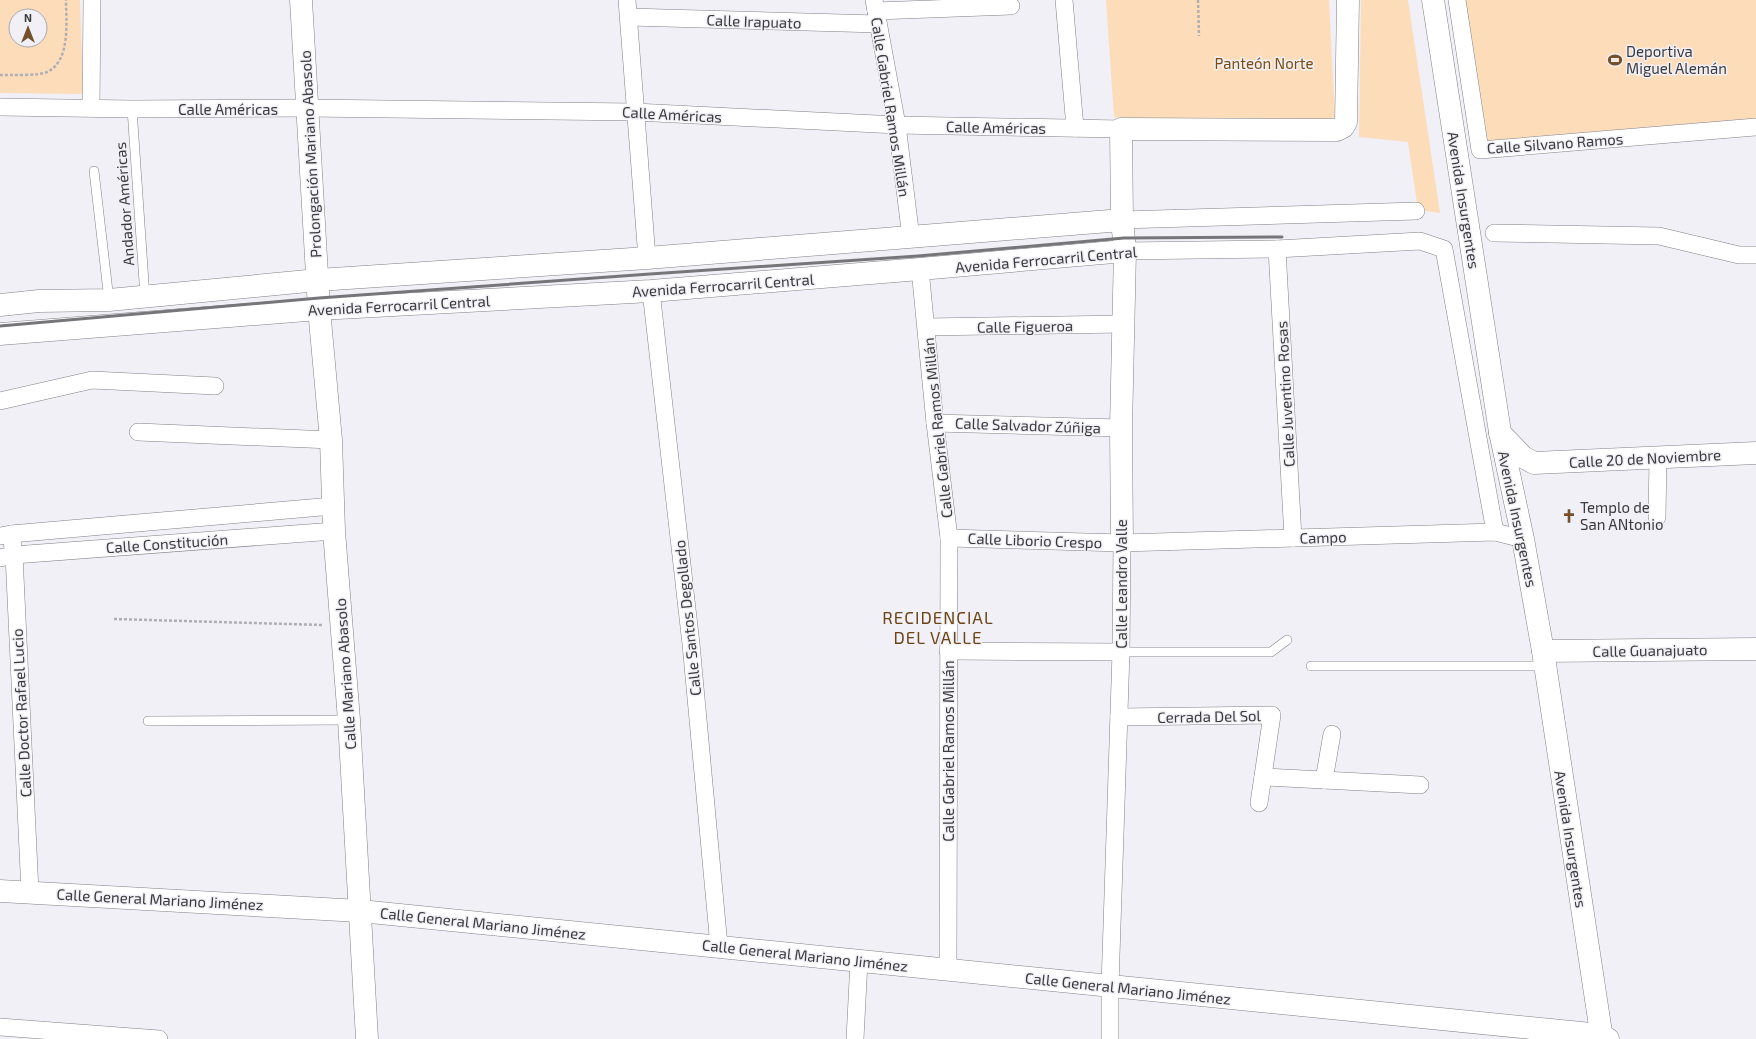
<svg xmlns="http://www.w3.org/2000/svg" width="1756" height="1039" viewBox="0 0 1756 1039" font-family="'Exo 2',sans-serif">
<rect width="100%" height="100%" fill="#f0f0f6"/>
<g fill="#fddcba" fill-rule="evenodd">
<path d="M0,0H80L83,94L0,93ZM16,16H40V40H16Z"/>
<path d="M1106,0H1329L1335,117L1291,128L1114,117Z"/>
<path d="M1361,0H1408L1440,213L1418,210L1408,142L1359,137Z"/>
<path d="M1465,0H1756V120L1488,143Z"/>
</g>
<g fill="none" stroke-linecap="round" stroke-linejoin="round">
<defs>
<g id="lane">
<path d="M132,109L145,297"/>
<path d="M94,171L109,300"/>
<path d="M1121,652H1271L1287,640"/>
<path d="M1311,666H1545"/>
<path d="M148,721L349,720"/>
</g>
<g id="street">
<path d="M627,0L647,258"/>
<path d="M874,0L897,125L911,238"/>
<path d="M1064,0L1075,128"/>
<path d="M1457,0L1480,150L1756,127"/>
<path d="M876,11L1011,6"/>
<path d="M629,17L878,24"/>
<path d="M0,107L132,109L307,108L635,112L897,125L1121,129"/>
<path d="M91,108L92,0"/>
<path d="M1122,220L1416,211"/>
<path d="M1494,233L1659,236L1739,255H1756"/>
<path d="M1277,249L1293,538"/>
<path d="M1125,251L1277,249L1420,241L1444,249L1495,532"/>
<path d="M920,269L935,423L949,538L948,970"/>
<path d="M651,291L691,644L719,946"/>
<path d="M927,327L1123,324"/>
<path d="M0,401L92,380L215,386"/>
<path d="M935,423L1121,428"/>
<path d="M138,432L331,440"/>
<path d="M1657,517L1658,458"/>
<path d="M11,534L14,555L30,892"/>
<path d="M1,536L11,534L333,506"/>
<path d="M949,538L1122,543L1495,532L1523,539"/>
<path d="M0,558L14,555L334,531"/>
<path d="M948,651L1121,652"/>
<path d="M1119,717L1272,715L1259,803"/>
<path d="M1263,777L1420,785"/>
<path d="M1324,780L1332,734"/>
<path d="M0,1027L159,1039"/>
<path d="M855,1039L859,961"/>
<path d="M1110,1039V986L1121,652L1122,543"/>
</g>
<g id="secondary">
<path d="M1433,0L1500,432L1523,539L1543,651L1602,1039"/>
<path d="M0,305L39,301L109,300L318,280L647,258L1122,220"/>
<path d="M0,334L319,309L651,291L920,269L1125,251"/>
<path d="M1500,433L1523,457L1534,463L1756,453"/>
<path d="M1122,543L1121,428L1125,251L1122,220L1121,129L1337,130L1343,127L1346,122L1348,0"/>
<path d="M1543,651L1756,649"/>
<path d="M0,891L360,911L1601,1035L1608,1039"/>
</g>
<path id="primary" d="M301,0L319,309L331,440L334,531L349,720L367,1039"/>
</defs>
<use href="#lane" stroke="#808186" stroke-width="10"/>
<use href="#street" stroke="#808186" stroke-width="18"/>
<use href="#secondary" stroke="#808186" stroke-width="23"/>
<use href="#primary" stroke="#808186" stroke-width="23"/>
<g stroke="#afafb3" stroke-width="2.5" stroke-dasharray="3 2" stroke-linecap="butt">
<path d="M1198,0L1199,36"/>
<path d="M0,75C10,75 39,76 47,72C71,61 66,21 66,0"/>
<path d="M114,619L323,625"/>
</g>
<use href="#lane" stroke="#fff" stroke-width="9"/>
<use href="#street" stroke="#fff" stroke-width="17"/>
<use href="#secondary" stroke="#fff" stroke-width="22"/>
<use href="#primary" stroke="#fff" stroke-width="22"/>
<path stroke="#76767a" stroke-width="3" d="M0,326L319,298L650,274L918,256L1124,238L1282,237"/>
</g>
<defs>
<symbol id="stadium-bare" viewBox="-9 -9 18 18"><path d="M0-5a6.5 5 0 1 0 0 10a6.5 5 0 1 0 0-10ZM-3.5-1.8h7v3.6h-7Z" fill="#74512a" stroke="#f0f0f6" stroke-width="2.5" paint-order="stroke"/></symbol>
<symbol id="church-bare" viewBox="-9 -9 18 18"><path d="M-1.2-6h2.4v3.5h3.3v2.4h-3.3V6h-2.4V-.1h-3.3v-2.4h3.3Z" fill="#74512a" stroke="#f0f0f6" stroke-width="2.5" paint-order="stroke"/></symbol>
</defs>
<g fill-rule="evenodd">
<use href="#stadium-bare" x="1605" y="50" width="20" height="20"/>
<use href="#church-bare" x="1559" y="506" width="20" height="20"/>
</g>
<g text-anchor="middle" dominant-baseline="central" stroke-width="3" stroke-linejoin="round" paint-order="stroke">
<g font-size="15" fill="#3b3b3d" stroke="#f0f0f6">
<text transform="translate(754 21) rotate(2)">Calle Irapuato</text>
<text transform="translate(891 107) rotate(81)">Calle Gabriel Ramos Millán</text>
<text x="228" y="109">Calle Américas</text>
<text transform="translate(672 114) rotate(3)">Calle Américas</text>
<text transform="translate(996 127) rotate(1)">Calle Américas</text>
<text transform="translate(1555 143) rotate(-4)">Calle Silvano Ramos</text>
<text transform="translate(310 154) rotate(-93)">Prolongación Mariano Abasolo</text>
<text transform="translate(1464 200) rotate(81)">Avenida Insurgentes</text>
<text transform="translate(124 204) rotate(-94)">Andador Américas</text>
<text transform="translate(1046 259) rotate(-5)">Avenida Ferrocarril Central</text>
<text transform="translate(723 285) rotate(-4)">Avenida Ferrocarril Central</text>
<text transform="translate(399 305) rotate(-3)">Avenida Ferrocarril Central</text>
<text transform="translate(1025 326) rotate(-1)">Calle Figueroa</text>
<text transform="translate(1285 394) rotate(-93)">Calle Juventino Rosas</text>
<text transform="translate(1028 425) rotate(2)">Calle Salvador Zúñiga</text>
<text transform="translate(937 428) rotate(-96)">Calle Gabriel Ramos Millán</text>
<text transform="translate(1645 458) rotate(-3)">Calle 20 de Noviembre</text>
<text transform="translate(1518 519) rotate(78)">Avenida Insurgentes</text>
<text transform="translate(1323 537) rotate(-2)">Campo</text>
<text transform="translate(1035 540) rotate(2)">Calle Liborio Crespo</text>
<text transform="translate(167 543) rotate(-4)">Calle Constitución</text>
<text transform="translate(1121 584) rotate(-90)">Calle Leandro Valle</text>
<text transform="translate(687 618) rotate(-96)">Calle Santos Degollado</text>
<text transform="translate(1650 650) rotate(-1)">Calle Guanajuato</text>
<text transform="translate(345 674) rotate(-94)">Calle Mariano Abasolo</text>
<text transform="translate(21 713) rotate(-93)">Calle Doctor Rafael Lucio</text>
<text transform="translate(1209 716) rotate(-1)">Cerrada Del Sol</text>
<text transform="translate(948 751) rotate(-90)">Calle Gabriel Ramos Millán</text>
<text transform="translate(1571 839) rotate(81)">Avenida Insurgentes</text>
<text transform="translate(160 899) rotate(3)">Calle General Mariano Jiménez</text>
<text transform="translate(483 923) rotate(6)">Calle General Mariano Jiménez</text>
<text transform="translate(805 955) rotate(6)">Calle General Mariano Jiménez</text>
<text transform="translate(1128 988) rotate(6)">Calle General Mariano Jiménez</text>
</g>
<g font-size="15" fill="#3b3b3d" stroke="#f0f0f6" text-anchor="start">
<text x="1626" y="51">Deportiva<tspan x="1626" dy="17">Miguel Alemán</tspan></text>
<text x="1580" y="507">Templo de<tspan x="1580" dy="17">San ANtonio</tspan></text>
</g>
<g font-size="15" fill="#7b4c0e" stroke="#f0f0f6">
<text x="1264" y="63">Panteón Norte</text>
</g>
<g font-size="17" letter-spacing="1" fill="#6c4517" stroke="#f0f0f6">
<text x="938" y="617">RECIDENCIAL<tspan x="938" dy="20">DEL VALLE</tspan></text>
</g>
</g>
<g transform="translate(28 28)"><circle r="19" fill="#f0f0f6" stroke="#a8a8ac"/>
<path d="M0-3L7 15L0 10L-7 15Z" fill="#74512a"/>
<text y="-6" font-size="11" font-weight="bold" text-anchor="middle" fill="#3b3b3d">N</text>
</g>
</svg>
